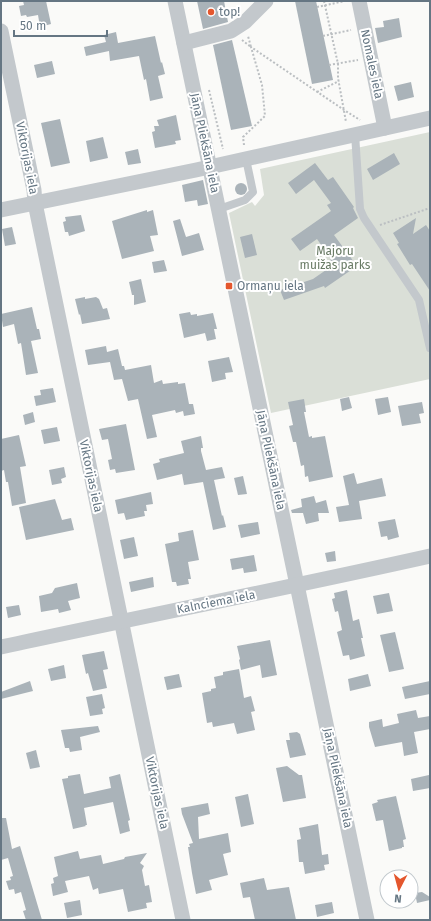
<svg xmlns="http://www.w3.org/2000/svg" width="431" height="921" viewBox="0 0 431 921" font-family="'Fira Sans',sans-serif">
<rect width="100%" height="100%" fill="#fafaf8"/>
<path fill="#dadfd7" d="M430,132V379L271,413L229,213L252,202L255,206L264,195L260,169Z"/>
<g fill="#aab3b9">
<path d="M23,1H46L51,24L40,27L38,15L27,17L26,15L21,16L19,6L24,5Z"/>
<path d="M197,1H224L228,22L203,29Z"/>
<path d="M295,1H316L333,80L312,84Z"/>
<path d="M399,18L402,37L378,43L375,28L384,27L383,21Z"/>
<path d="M116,32L118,43L155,36L161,63L162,62L165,74L158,76L163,98L150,101L146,79L144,80L139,56L110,61L109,51L86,56L84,47L106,42L104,35Z"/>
<path d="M232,40L252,126L231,130L213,45Z"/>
<path d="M52,61L55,74L37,78L34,65Z"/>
<path d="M411,82L414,97L398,101L394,86Z"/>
<path d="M176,115L181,140L175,141L176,144L155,148L152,132L155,131L154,126H159L157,120Z"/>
<path d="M60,119L70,163L51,167L41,123Z"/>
<path d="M103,137L108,158L90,162L86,141Z"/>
<path d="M138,149L141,163L128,165L125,152Z"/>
<path d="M394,153L400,164L373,180L367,169Z"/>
<path d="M315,163L328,180L333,177L354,207L353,208L358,218L334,235L357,266L325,288L324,286L284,300L280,290L313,279L326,270L323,265L331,259L317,239L300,251L291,239L331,211L327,205L331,203L314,180L296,194L288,183Z"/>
<path d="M203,180L208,204L198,206L197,200L185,202L182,185Z"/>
<circle cx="241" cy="189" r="6"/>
<path d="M147,210V212L153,210L158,235L150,236L154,251L122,259L112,221Z"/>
<path d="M81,215L85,231L69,236L68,232H65L63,222L66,221L65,217Z"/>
<path d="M416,218L413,234L426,225L430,231V291L412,264L410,265L397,244L399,243L393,233Z"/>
<path d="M180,219L186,237L199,233L204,250L182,256L173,221Z"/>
<path d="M12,227L16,244L5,246L2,229Z"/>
<path d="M252,234L257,255L245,258L240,237Z"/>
<path d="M164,260L167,271L154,273L152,262Z"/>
<path d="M141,279L146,302L134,305V295H132L129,282Z"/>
<path d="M85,297V299L96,297L99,299L103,309L107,308L110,319L82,324L80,314L79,315L75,299Z"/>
<path d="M32,307L37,329H39L41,339L31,341L38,373L26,375L21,343L18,344L14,324L3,327L1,314Z"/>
<path d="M190,312L191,315L197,314V316L213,313L217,329H214L216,339L207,341L205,333L184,338L179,314Z"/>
<path d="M106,346L107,352L118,349L122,366H124L125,370L151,365L154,383L162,380L163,384L178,382V384L185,383L189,404H193L195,414L184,416L183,411L176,413L175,410L152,415L157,437L147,439L138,399L128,401L122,379L114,380L110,362L88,365L85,350Z"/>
<path d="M229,357L233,372L225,373L226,379L212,382L208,361Z"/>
<path d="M53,388L56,402L36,406L34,396L41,395L40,390Z"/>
<path d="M349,397L352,408L342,411L340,399Z"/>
<path d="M388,397L391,412L378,415L375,399Z"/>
<path d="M304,399L306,412H304L309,437L312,436V438L325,436L333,477L309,482L308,476L305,477L304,465L301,466L296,442H293L289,426L293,425L288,402Z"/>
<path d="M422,402L424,413L419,414L421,423L402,426L398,406Z"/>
<path d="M33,412L35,422L25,425L23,415Z"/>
<path d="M126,424L135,470L116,473L115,469L110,470L108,460L112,459L108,439L102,440L99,429Z"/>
<path d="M57,427L60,441L44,444L41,430Z"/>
<path d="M19,435L26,466L20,467L26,503L12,506L8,482H6L4,470L1,471V439Z"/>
<path d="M201,436L203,448H201V451L206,470L222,467L225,478L214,480L222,516L223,515L226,527L213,530L203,482L184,485L182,474L157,480L153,464L160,462L159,459L184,453L181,441Z"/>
<path d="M64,467L66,477L61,479L62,483L52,485L49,470Z"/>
<path d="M354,473L357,484L382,478L386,496L359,501L362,519L339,522L336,507L349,505L343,476Z"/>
<path d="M243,476L247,494L238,495L234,478Z"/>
<path d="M151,492L153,504L146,505L147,511H144L145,516L126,520L124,513L118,514L115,500Z"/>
<path d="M314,496L316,503L326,500L329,513H318L319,521L306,524L303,513H292L291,510L302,507L301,499Z"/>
<path d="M55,499L62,520L71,518L74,530L26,540L19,507Z"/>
<path d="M395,519L399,537L388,540L387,536L381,537L378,522Z"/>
<path d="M258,522L260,534L241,538L238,525Z"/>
<path d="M193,530L199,560L188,562L191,579H188L189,584L177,586L176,582H172L165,544L179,541L178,533Z"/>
<path d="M134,537L138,556L124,559L120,540Z"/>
<path d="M335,551L336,561L327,562L325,553Z"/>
<path d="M254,555L257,571L244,573L243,568L232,570L230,559Z"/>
<path d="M153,577L154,587L131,592L129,582Z"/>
<path d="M77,583L80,598L68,601L71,610L59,613L58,609L41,612L39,596L52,593L55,588Z"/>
<path d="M347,590L353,621L359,619L363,638H361L365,656L350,660L349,655L343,656L337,632L342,630L338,611L335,612L332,599L335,598L334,593Z"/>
<path d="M389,593L393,611L377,614L373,596Z"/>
<path d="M19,605L21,615L8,618L6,607Z"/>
<path d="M395,632L404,669L389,672L380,635Z"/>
<path d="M270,640L277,675L262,678L260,665L241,670L239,660L240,659L237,646Z"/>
<path d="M104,651L108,669L103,670L107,688L93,691L88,673L86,674L82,655Z"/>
<path d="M64,665L66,678L51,681L48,669Z"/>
<path d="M239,669L244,698L251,696L255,711L251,712L255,730L237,734L234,723L213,727L212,722L207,723L202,693L211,691V689L216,688L214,677L223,675V672Z"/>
<path d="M179,674L182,687L167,690L164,677Z"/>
<path d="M368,674L371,686L350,691L348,679Z"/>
<path d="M30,681L33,691L1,699V692Z"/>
<path d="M430,681V694L405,699L402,687Z"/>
<path d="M102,694L105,708L102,709L103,714L90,716L86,697Z"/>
<path d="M416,710L418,718L430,716V729L414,732L418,753L404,756L402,742L375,747L369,727V722L382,719L383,727L399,723L397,714Z"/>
<path d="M98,726L100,732L80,737L82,750L70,752L69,748H65L61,730Z"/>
<path d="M297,732L300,734L306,755L290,758L286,740H290L289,733Z"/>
<path d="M36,750L40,767L30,769L26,753Z"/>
<path d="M287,766L299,775H302L306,798L283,802L276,768Z"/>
<path d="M80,774L84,794L111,788L109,777L120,774L130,820L128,821L130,831L120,834L113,802L84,808L87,825H85L86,826L73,829L62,779L68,778V776Z"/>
<path d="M429,775L430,788L413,791L411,779Z"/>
<path d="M248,794L254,824L241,827L235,797Z"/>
<path d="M396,796L406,839L403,840L404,847H402V848L389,851L383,820L376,821L372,804L378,802L377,800Z"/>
<path d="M208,803L210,814L198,817L199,839L228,833L231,852L223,854L228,875L209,880L212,890L196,894L192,873L188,847H190L189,844L193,843L182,814L181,808Z"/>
<path d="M1,818H6L12,849L20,846L42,920H26L23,911L26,910L21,892L15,894L14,889L9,890L6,881L11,880L10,877L13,876L8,858L1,860Z"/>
<path d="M318,824L322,855L328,854L329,864L324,865L325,870L305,874L303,862H299L297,840L301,839L299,828Z"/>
<path d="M78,851L80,859L101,855L103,864L124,859L125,857L147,853L140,863L144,866L142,870L145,886L149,885L152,902L146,903L147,908L128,912L123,889L99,894L98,888L93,890L89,876L65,881L68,892L53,896L51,884L54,883L53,878L58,876L54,857Z"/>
<path d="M264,878L267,890L289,887L296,920H255L250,897L243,898L240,883Z"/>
<path d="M422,892L430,897V900L417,903L415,893Z"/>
<path d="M80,900L82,915L67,918L64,903Z"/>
<path d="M332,902L334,913L317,917L315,905Z"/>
</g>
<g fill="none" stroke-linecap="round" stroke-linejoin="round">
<g stroke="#bbbfc2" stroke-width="2" stroke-dasharray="2 2" stroke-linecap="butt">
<path d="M324,1L338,64V78L346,122"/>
<path d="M317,7L345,1"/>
<path d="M323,36L351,30"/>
<path d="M242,40L251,47L248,36"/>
<path d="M329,65L358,60"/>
<path d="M209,90L223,149"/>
<path d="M317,92L339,81"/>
<path d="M244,145L243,137L265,116L262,85L251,47L344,110L360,120"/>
<path d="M380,225L430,208"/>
</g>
<g stroke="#c3c8cc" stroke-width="8">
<path d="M355,134L360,209L364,218L419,300L430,348"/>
<path d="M219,209L245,200L253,192L246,159"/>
</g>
<g stroke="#c3c8cc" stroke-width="15">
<path d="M175,1L367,920"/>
<path d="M359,1L385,128"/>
<path d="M1,31L34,190L35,203L183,920"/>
<path d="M184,43L231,31L245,22L266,1"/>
<path d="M1,210L196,170L430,118"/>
<path d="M1,647C144,616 287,588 430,556"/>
</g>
</g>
<g fill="#e4572e" stroke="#fff" stroke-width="1.5">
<circle cx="211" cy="12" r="4"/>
<rect x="225" y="282" width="8" height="8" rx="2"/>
</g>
<g text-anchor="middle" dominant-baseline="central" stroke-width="4" stroke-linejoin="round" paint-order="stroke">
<g font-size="12" fill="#657683" stroke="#fff" text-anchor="start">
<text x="219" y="12">top!</text>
<text x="237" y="286">Ormaņu iela</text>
</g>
<g font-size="12" fill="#657683" stroke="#fff">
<text transform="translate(372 64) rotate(78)">Nomales iela</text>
<text transform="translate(205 143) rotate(78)">Jāņa Pliekšāna iela</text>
<text transform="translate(27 158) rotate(79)">Viktorijas iela</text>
<text transform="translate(271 460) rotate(78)">Jāņa Pliekšāna iela</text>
<text transform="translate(91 476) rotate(78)">Viktorijas iela</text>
<text transform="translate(216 602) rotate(-11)">Kalnciema iela</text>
<text transform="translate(338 778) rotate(78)">Jāņa Pliekšāna iela</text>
<text transform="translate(157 793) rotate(78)">Viktorijas iela</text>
</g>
<g font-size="12" fill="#687a64" stroke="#fff">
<text x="335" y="251">Majoru<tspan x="335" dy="14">muižas parks</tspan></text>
</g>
</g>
<rect width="431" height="921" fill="none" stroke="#657683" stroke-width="4"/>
<g transform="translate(399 889) rotate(186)"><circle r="19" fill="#ffffff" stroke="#c1c8cd"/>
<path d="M0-3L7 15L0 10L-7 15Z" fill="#e4572e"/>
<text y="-6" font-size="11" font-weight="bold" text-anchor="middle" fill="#657683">N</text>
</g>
<path d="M14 30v6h93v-6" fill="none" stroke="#657683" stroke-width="2"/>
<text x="20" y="30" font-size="12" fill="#657683" stroke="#ffffff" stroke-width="3" paint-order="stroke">50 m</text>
</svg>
